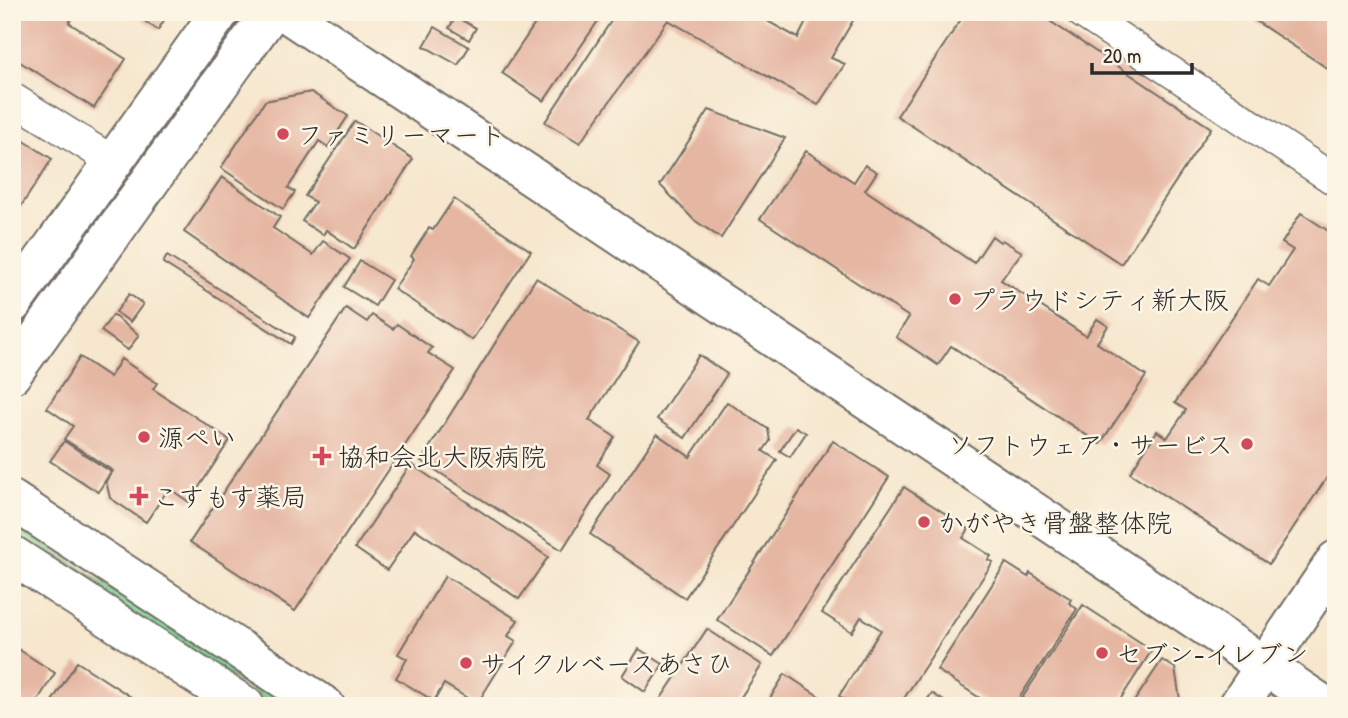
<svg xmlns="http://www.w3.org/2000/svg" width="1348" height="718" viewBox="0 0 1348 718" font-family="'Patrick Hand','Klee One',sans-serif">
<rect width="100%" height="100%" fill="#fcf5e5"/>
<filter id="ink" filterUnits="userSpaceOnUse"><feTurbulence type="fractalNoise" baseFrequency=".0143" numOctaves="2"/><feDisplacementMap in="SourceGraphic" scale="14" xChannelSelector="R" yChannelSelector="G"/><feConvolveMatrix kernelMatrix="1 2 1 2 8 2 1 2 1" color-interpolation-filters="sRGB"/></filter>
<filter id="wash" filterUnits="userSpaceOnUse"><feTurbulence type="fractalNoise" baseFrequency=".00686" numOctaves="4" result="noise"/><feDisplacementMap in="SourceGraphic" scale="28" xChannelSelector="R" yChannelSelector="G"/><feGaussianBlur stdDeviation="1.57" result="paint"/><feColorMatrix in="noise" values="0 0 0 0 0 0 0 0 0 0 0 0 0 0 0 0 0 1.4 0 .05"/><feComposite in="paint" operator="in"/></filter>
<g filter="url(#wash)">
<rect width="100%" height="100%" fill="#f6e7ce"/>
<g fill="#83d79a" stroke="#578162" stroke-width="2">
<path d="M220,46L223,50L12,338V328L216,47Z"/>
<path d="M12,525H13L291,706H275L12,535Z"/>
</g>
<g id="blocks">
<g fill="#e5b6a2">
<path d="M12,12H75L69,23L126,59L94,108L12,57Z"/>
<path d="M131,12H169L158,30Z"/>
<path d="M556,12H604L544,101L502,73L541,15L550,21Z"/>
<path d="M617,12H751L798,38L811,12H858L831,58L845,64L818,105L668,20L580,143L545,122Z"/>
<path d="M966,12H1036L1211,128L1121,264L897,116Z"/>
<path d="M1242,12H1336V74Z"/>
<path d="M456,17L476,28L469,40L449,28Z"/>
<path d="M435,27L469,47L458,65L424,46Z"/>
<path d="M311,92L348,116L328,147L319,141L288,188L295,192L283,209L221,168L265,101Z"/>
<path d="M709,110L785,138L721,238L694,220L660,185Z"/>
<path d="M355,121L413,159L354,249L326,230L323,235L302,221L315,202L305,196Z"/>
<path d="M12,133L52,159L12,220Z"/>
<path d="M806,151L854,182L865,165L877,172L865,190L974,263L992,236L1000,242L1002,240L1022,252L1001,280L1086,336L1097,319L1108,326L1097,343L1146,376L1100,444L951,346L938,365L896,337L909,317L760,219Z"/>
<path d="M222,177L280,217L273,228L313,255L323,241L350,259L309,318L184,232Z"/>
<path d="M454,199L531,251L472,340L394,289L414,259L411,256L429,228L433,230Z"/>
<path d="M1301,213L1336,236V464L1269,564L1130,473L1157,431L1167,438L1186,410L1175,403L1258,279L1269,286L1293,250L1282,243Z"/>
<path d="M167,256L295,337L291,344L163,263Z"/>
<path d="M360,261L391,280L375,306L344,287Z"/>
<path d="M536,278L639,342L589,420L615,437L597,465L610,474L562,550L421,461Z"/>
<path d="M129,294L143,304L130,322L116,312Z"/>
<path d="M346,308L367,322L372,315L393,329L397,324L432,348L428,353L455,370L295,611L190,542Z"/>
<path d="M113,315L139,335L128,350L101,331Z"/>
<path d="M699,355L727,374L685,438L657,419Z"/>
<path d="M80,357L110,377L121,359L157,383L153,389L230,440L189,502L169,488L146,522L110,498L106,481L113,471L64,439L73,426L47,408Z"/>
<path d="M727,402L768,429L770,441L763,451L777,460L685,598L590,534L657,434L690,457Z"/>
<path d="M796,427L806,433L790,457L780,451Z"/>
<path d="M64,441L111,472L98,492L50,461Z"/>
<path d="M833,441L889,477L773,656L717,620Z"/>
<path d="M411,464L548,557L519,599L415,529L387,570L355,548Z"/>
<path d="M904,487L969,529L963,538L991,556L988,560L993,562L899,706H855L839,696L881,630L861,617L852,632L822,613Z"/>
<path d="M1006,563L1028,577L1030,573L1071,599L1069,603L1077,609L1014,706H992L937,670Z"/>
<path d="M445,576L518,620L508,636L516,641L477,704L444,684L434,701L396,678L407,659L398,654Z"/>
<path d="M1083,605L1152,650L1116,706H1038L1032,702L1030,706H1023L1019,703Z"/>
<path d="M707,629L762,665L735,706H656Z"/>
<path d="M12,645L55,673L34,706H12Z"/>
<path d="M639,649L663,664L645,692L622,676Z"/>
<path d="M1162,660L1175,668L1181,706H1131Z"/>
<path d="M77,662L145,706H49Z"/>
<path d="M785,674L834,706H765Z"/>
<path d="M932,693L951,706H923Z"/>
</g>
</g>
</g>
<g filter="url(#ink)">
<use href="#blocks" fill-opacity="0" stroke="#726d64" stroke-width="2"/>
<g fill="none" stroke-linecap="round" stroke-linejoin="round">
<defs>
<g id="minor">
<path d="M1081,12L1336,181"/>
<path d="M12,98L114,162"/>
</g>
<g id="tertiary">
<path d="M285,12L1325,706"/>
<path d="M12,304L220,12"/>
<path d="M12,374L271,12"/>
<path d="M12,500L325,706"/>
<path d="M12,555L245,706"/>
<path d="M1238,706L1336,560"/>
</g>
</defs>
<use href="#minor" stroke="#726d64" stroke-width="33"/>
<use href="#tertiary" stroke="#726d64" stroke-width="42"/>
<use href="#minor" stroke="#fff" stroke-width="30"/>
<use href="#tertiary" stroke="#fff" stroke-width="38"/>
</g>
</g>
<g fill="#d1495b" stroke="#fcf5e5" stroke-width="2.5">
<circle cx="283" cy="134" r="7"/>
<circle cx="955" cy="299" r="7"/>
<circle cx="144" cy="437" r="7"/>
<circle cx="1247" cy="444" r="7"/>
<path d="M318.5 445.5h7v7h7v7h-7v7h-7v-7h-7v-7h7z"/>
<path d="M135.5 485.5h7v7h7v7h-7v7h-7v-7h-7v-7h7z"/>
<circle cx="924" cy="522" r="7"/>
<circle cx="1102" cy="653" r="7"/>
<circle cx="466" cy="663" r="7"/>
</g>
<g text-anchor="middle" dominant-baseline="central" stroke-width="5" stroke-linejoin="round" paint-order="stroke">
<g font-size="26" fill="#2b2b2b" stroke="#fcf5e5" text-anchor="start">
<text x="297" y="134">ファミリーマート</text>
<text x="969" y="299">プラウドシティ新大阪</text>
<text x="158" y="437">源ぺい</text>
<text x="1233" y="444" text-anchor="end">ソフトウェア・サービス</text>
<text x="338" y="456">協和会北大阪病院</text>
<text x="153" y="496">こすもす薬局</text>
<text x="938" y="522">かがやき骨盤整体院</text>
<text x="1116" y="653">セブン-イレブン</text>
<text x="480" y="663">サイクルベースあさひ</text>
</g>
</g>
<rect width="1348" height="718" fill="none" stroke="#fcf5e5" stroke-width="42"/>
<path d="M1092 63v10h100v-10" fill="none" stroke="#2b2b2b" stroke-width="3.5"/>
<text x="1103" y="63" font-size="21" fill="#2b2b2b" stroke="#fcf5e5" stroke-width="5" paint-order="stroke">20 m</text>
</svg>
